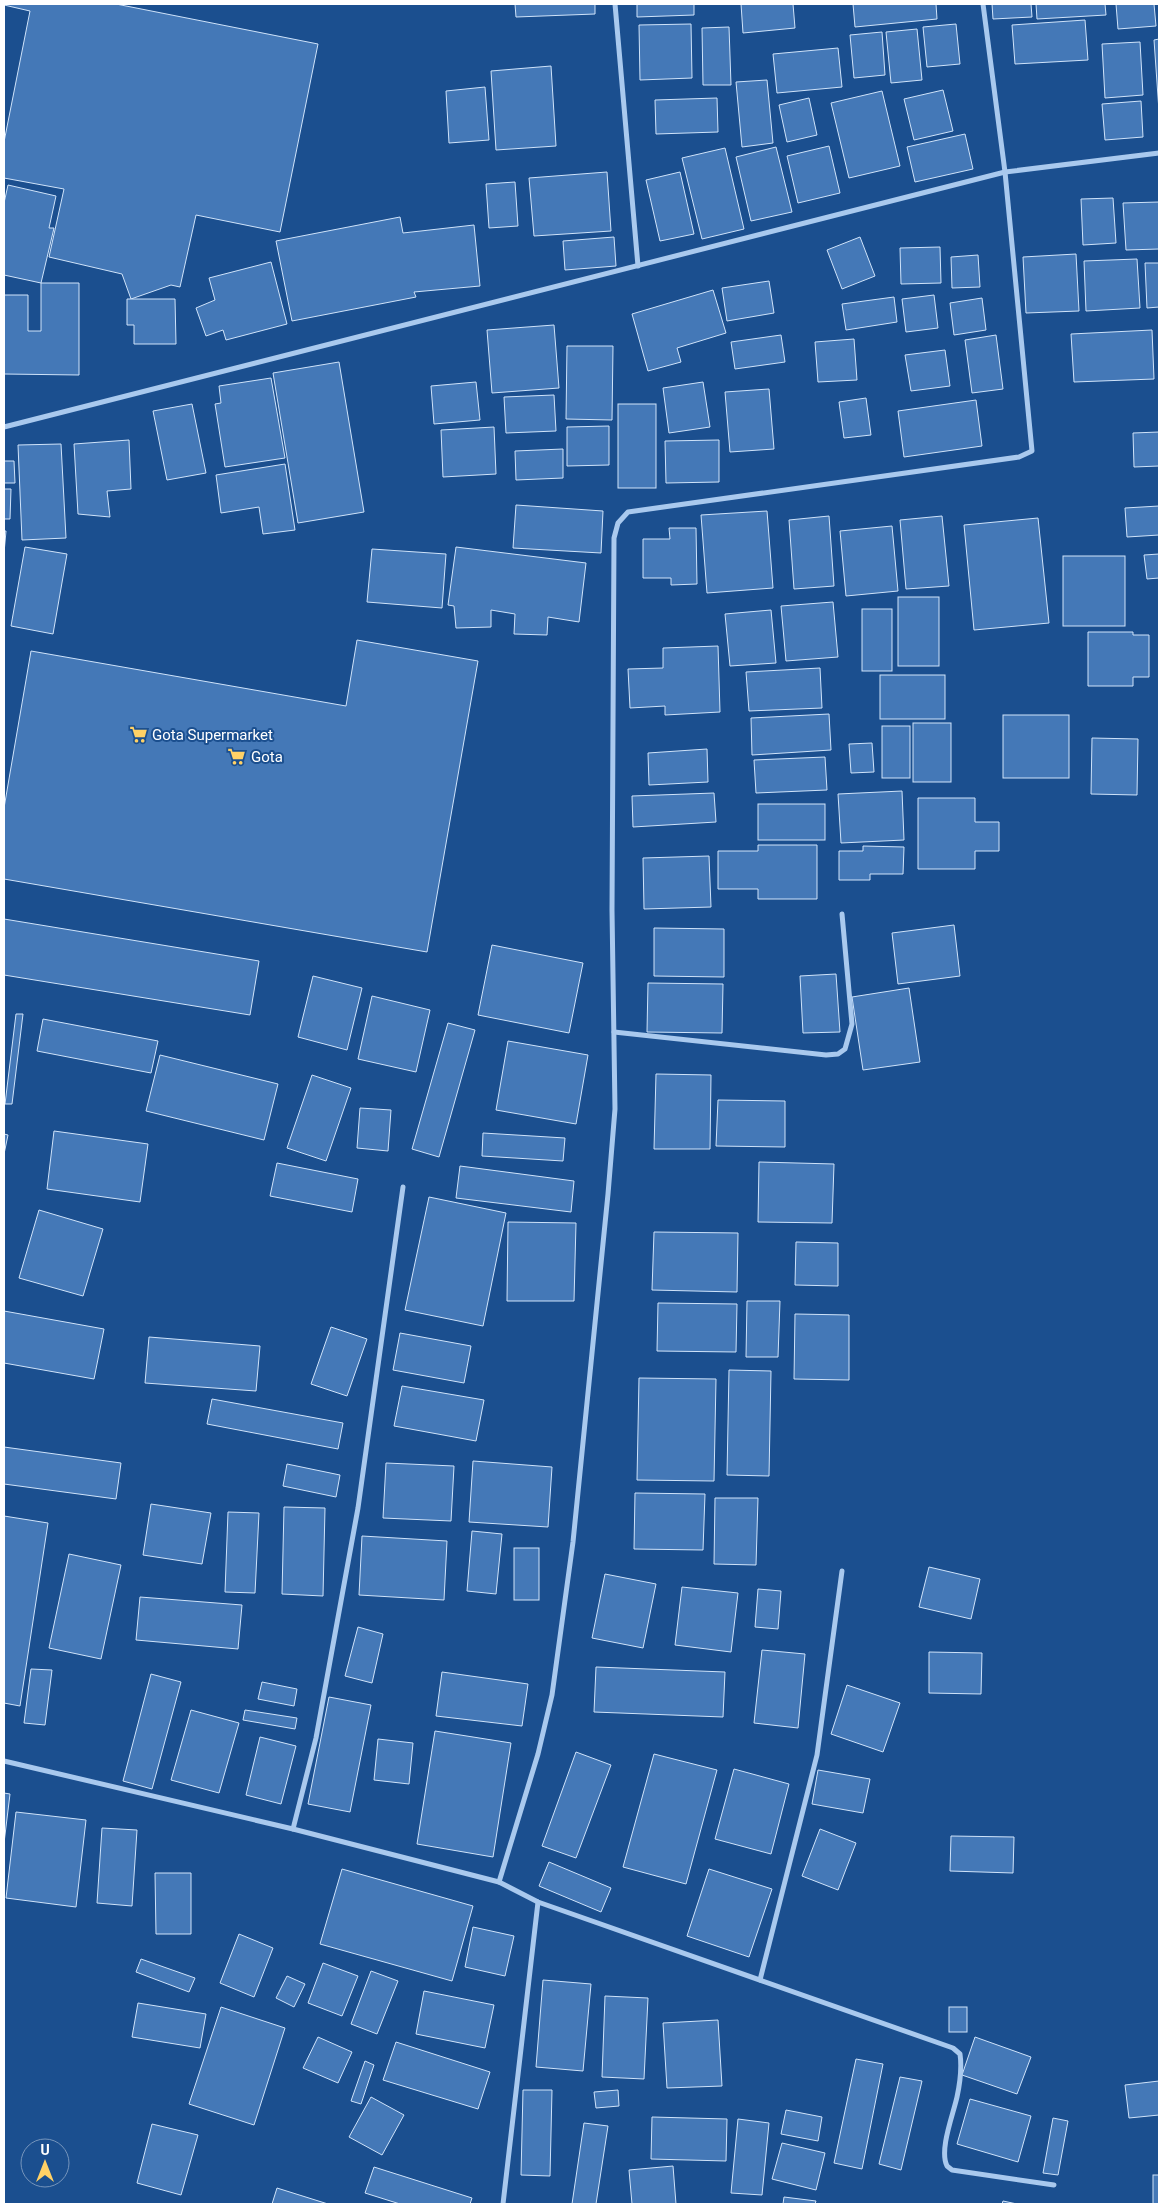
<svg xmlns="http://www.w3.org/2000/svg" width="1163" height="2208" viewBox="0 0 1163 2208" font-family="Roboto,sans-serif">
<rect width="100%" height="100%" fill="#1b4f8f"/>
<g fill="#4478b7" stroke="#cfe3fa">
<path d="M4,4H116L318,44L280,232L196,215L180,287L171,285L131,299L122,274L49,257L64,189L4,178V142L30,11L4,5Z"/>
<path d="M515,4H595V14L516,17Z"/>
<path d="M637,4H694V15L637,17Z"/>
<path d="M741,4H793L795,28L743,33Z"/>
<path d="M853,4H936L937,19L855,27Z"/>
<path d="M992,4H1031L1032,17L993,19Z"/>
<path d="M1036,4H1105L1106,15L1037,19Z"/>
<path d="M1116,4H1154L1156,26L1118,29Z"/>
<path d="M1085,20L1088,60L1015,64L1012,25Z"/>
<path d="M691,24L692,78L640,80L639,25Z"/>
<path d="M956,24L960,64L927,67L923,27Z"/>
<path d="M729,27L731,85H703L702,28Z"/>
<path d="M917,29L922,80L891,83L886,32Z"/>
<path d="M882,32L885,75L854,78L850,35Z"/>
<path d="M1159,39V111L1154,40Z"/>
<path d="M1140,42L1143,95L1105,98L1102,44Z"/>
<path d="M838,48L842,87L777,93L773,54Z"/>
<path d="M551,66L556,146L496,150L491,71Z"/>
<path d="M767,80L773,143L742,147L736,82Z"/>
<path d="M485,87L489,140L449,143L446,91Z"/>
<path d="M943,90L953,131L914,140L904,99Z"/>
<path d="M882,91L900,166L849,178L831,103Z"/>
<path d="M717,98L718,132L656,134L655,100Z"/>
<path d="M809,98L817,135L787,142L779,105Z"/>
<path d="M1141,101L1143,137L1105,140L1102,104Z"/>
<path d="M965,134L973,169L915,182L907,147Z"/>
<path d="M829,146L840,193L798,203L787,156Z"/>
<path d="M776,147L792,212L751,221L736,157Z"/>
<path d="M725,148L744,229L702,239L682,158Z"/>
<path d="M607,172L611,231L534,236L529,178Z"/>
<path d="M680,172L694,234L660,241L646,180Z"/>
<path d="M515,182L518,226L489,228L486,184Z"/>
<path d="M8,185L56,196L49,228H54L41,283L4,275V203Z"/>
<path d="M1113,198L1116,243L1083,245L1081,199Z"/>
<path d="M1159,202V249L1126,250L1123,203Z"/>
<path d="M400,217L403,233L474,225L480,286L414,292L416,297L292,321L276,241Z"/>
<path d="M614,237L616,266L565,270L563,241Z"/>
<path d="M860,237L875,276L842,289L827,250Z"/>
<path d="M940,247L941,283L901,284L900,248Z"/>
<path d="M1076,254L1079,311L1026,313L1023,257Z"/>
<path d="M978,255L980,287L952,288L951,257Z"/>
<path d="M1137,259L1140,308L1086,311L1084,261Z"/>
<path d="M271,262L287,324L226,340L223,330L206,336L196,308L215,300L209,278Z"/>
<path d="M1145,263H1159V307L1147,308Z"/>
<path d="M769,281L774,313L727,321L722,288Z"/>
<path d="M41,283H79V375L4,374V295H28V331H41Z"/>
<path d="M713,290L726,333L677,348L681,362L648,371L632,314Z"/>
<path d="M934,295L938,328L906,332L902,299Z"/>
<path d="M894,297L897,322L846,330L842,304Z"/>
<path d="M982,298L986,330L954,335L950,303Z"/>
<path d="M127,299H175L176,344H134V325H127Z"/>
<path d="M554,325L559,388L492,393L487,330Z"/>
<path d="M1152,330L1154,379L1074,382L1071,334Z"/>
<path d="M781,335L785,362L735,369L731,342Z"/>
<path d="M996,335L1003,389L972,393L965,340Z"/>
<path d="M854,339L857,380L818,382L815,342Z"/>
<path d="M567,346H613L612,420L566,419Z"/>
<path d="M945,350L950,386L911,391L905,355Z"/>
<path d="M339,362L364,512L298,523L273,373Z"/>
<path d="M271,378L285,458L225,467L215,404L221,403L219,386Z"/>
<path d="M476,382L480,420L434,424L431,386Z"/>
<path d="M703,382L710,427L669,433L663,388Z"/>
<path d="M769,389L774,449L730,452L725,392Z"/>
<path d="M554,395L556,431L506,433L504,397Z"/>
<path d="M866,398L871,435L844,438L839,402Z"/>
<path d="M976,400L982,446L904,457L898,411Z"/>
<path d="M192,404L206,473L167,480L153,411Z"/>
<rect x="618" y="404" width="38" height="84"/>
<path d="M609,426V465L567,466V427Z"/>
<path d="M494,427L496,474L443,477L441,430Z"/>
<path d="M1159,432V466L1134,467L1133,433Z"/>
<path d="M129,440L131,489L107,491L110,517L78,514L74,444Z"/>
<path d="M719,440V482L666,483L665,441Z"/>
<path d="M61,444L66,538L22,540L18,445Z"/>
<path d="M563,449V478L516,480L515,451Z"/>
<path d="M4,461H14L15,483H4Z"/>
<path d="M285,464L295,530L263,534L259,507L221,513L216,475Z"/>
<path d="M4,489H11L10,519H4Z"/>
<path d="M516,505L603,511L601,553L513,548Z"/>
<path d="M1159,506V535L1127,537L1125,508Z"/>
<path d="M767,511L773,588L707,593L701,515Z"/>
<path d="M829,516L834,586L794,589L789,520Z"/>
<path d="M942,516L949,586L906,589L900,520Z"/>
<path d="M1038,518L1049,623L974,630L964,525Z"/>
<path d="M892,526L898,591L846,596L840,531Z"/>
<path d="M669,528H696L697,584L671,585V578H643V539H670Z"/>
<path d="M4,531H6L4,553Z"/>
<path d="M25,547L67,554L53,634L11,626Z"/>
<path d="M456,547L586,563L579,622L548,617L547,635L514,634L515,614L491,610V627L456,628L454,606L448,605Z"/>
<path d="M372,549L446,554L442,608L367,602Z"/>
<path d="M1159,554V578L1147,579L1144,555Z"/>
<rect x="1063" y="556" width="62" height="70"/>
<rect x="898" y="597" width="41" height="69"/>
<path d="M833,602L838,657L786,661L781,606Z"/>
<rect x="862" y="609" width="30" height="62"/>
<path d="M771,610L776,663L730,666L725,614Z"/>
<path d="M1088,632H1133V635H1149V677H1133V686H1088Z"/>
<path d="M357,640L478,661L427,952L4,879V808L31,651L346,706Z"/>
<path d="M718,646L720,712L665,715V706L630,708L628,669L663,668V648Z"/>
<path d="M820,668L822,708L749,711L746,672Z"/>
<rect x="880" y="675" width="65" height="44"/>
<path d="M829,714L831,750L752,755L751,718Z"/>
<rect x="1003" y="715" width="66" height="63"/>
<rect x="913" y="723" width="38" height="59"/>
<rect x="882" y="726" width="28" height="52"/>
<path d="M1092,738L1138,739L1137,795L1091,794Z"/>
<path d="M872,743L874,772L851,773L849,744Z"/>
<path d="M707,749L708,782L649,785L648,753Z"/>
<path d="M825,757L827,790L756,793L754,760Z"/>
<path d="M902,791L904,840L841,843L838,794Z"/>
<path d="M714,793L716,822L633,827L632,796Z"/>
<path d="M918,798H975V822H999V851H975V869H918Z"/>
<rect x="758" y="804" width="67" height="36"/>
<path d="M758,845H817V899H758V889H718V851H758Z"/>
<path d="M863,846L904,847L903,874H870V880H839V851H863Z"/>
<path d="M709,856L711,907L644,909L643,858Z"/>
<path d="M4,919L259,961L250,1015L4,975Z"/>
<path d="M954,925L960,976L898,984L892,933Z"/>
<path d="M654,928L724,929V977L654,976Z"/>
<path d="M492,945L583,963L569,1033L478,1015Z"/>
<path d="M836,974L840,1032L803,1033L800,976Z"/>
<path d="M313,976L362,988L347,1050L298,1037Z"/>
<path d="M648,983L723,984L722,1033L647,1032Z"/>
<path d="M909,988L920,1062L863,1070L852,997Z"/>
<path d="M372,996L430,1010L416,1072L358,1059Z"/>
<path d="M16,1014H23L12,1104H5Z"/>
<path d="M43,1019L158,1041L151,1073L37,1051Z"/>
<path d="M448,1023L475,1030L439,1157L412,1149Z"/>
<path d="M508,1041L588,1055L576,1124L496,1110Z"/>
<path d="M160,1055L278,1084L264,1140L146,1111Z"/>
<path d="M656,1074L711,1075L710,1149H654Z"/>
<path d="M312,1075L351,1088L326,1161L287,1148Z"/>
<path d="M718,1100L785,1101V1147L716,1146Z"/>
<path d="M360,1108L391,1110L388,1151L357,1148Z"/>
<path d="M54,1131L148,1144L140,1202L47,1189Z"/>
<path d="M483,1133L565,1138L563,1161L482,1156Z"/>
<path d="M4,1134L8,1135L4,1154Z"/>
<path d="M759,1162L834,1164L832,1223L758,1222Z"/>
<path d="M277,1163L358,1179L352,1212L270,1196Z"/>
<path d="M460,1166L574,1181L571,1212L456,1198Z"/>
<path d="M429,1197L506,1213L483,1326L405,1310Z"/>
<path d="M39,1210L103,1229L83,1296L19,1278Z"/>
<path d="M508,1222L576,1223L574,1301H507Z"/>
<path d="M654,1232L738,1233L737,1292L652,1290Z"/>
<path d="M796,1242L838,1243V1286L795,1285Z"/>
<path d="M747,1301H780L778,1357H746Z"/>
<path d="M658,1303L737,1304L736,1352L657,1351Z"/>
<path d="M4,1311L104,1329L94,1379L4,1363Z"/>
<path d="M795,1314L849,1315V1380L794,1379Z"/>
<path d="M331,1327L367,1339L347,1396L311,1384Z"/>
<path d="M400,1333L471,1346L464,1383L393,1370Z"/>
<path d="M149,1337L260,1346L256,1391L145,1383Z"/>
<path d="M729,1370L771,1371L769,1476L727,1475Z"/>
<path d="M639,1378L716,1379L714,1481L637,1480Z"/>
<path d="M402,1386L484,1400L476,1441L394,1426Z"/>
<path d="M212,1399L343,1423L338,1449L207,1424Z"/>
<path d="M4,1447L121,1463L116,1499L4,1484Z"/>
<path d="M473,1461L552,1467L548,1527L469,1522Z"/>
<path d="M386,1463L454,1466L451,1521L383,1518Z"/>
<path d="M287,1464L340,1475L336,1497L283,1486Z"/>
<path d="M635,1493L705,1494L703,1550L634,1549Z"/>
<path d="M715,1498H758L756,1565L714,1564Z"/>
<path d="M151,1504L211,1513L202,1564L143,1555Z"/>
<path d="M284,1507L325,1508L323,1596L282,1594Z"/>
<path d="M228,1512L259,1513L255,1593L225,1592Z"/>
<path d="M4,1516L48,1523L20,1706L4,1703Z"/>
<path d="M472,1531L502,1534L496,1594L467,1591Z"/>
<path d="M362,1536L447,1541L444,1600L359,1595Z"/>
<rect x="514" y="1548" width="25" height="52"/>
<path d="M69,1554L121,1565L101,1659L49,1648Z"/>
<path d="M929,1567L980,1579L971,1619L919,1607Z"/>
<path d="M605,1574L656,1584L643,1648L592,1638Z"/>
<path d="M682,1587L738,1593L731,1652L675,1645Z"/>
<path d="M758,1589L781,1591L778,1629L755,1627Z"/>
<path d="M140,1597L242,1605L238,1649L136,1640Z"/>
<path d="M358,1627L383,1634L372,1683L345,1676Z"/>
<path d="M762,1650L805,1654L798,1728L754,1723Z"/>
<path d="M929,1652L982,1653L981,1694L929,1693Z"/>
<path d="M596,1667L725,1672L723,1717L594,1712Z"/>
<path d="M31,1669L52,1670L45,1725L24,1723Z"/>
<path d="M442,1672L528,1684L522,1726L436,1716Z"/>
<path d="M151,1674L181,1682L152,1789L123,1781Z"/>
<path d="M262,1682L297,1689L294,1706L258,1699Z"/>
<path d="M847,1685L900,1703L883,1752L831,1734Z"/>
<path d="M329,1697L371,1705L350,1812L308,1804Z"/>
<path d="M191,1710L239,1723L219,1793L171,1780Z"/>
<path d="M245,1710L297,1718L295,1729L243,1720Z"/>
<path d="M435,1731L511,1743L493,1857L417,1844Z"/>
<path d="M260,1737L296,1746L281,1804L246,1795Z"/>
<path d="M378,1739L413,1743L409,1784L374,1780Z"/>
<path d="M576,1752L611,1765L576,1858L542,1846Z"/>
<path d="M654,1754L717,1770L686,1884L623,1867Z"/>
<path d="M734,1769L789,1784L771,1854L715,1839Z"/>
<path d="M818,1770L870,1779L863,1813L812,1804Z"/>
<path d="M4,1793L10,1794L4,1843Z"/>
<path d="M16,1812L86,1820L76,1907L6,1898Z"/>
<path d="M102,1828L137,1830L132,1906L97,1903Z"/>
<path d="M820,1829L856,1843L838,1890L802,1876Z"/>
<path d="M951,1836L1014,1837L1013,1873L950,1871Z"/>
<path d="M549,1862L611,1888L601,1912L539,1886Z"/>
<path d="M342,1869L473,1906L452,1981L320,1944Z"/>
<path d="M709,1869L772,1889L749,1957L687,1936Z"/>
<path d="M155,1873H191V1934H156Z"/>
<path d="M473,1927L514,1936L505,1976L465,1967Z"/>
<path d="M239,1934L273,1948L254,1997L220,1983Z"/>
<path d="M141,1959L195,1978L189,1992L136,1972Z"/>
<path d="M323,1963L358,1976L342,2016L308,2003Z"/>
<path d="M371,1971L398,1981L377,2034L351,2024Z"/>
<path d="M287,1976L305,1984L294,2007L276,1998Z"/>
<path d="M543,1980L591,1984L583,2071L536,2067Z"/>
<path d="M424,1991L494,2005L485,2048L416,2034Z"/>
<path d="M605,1996L648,1998L644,2079L602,2077Z"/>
<path d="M138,2003L206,2014L200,2048L132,2037Z"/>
<path d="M221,2007L285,2028L254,2125L189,2104Z"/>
<rect x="949" y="2007" width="18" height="25"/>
<path d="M718,2020L722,2086L667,2088L663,2023Z"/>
<path d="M318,2037L352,2052L338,2083L303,2068Z"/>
<path d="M975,2037L1031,2057L1017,2094L962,2075Z"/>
<path d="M396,2042L490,2072L478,2109L383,2080Z"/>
<path d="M856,2059L883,2064L862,2169L834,2163Z"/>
<path d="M365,2061L374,2065L361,2104L351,2101Z"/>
<path d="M900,2077L922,2081L901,2170L879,2164Z"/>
<path d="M1159,2081V2115L1129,2118L1125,2085Z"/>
<path d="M523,2090H552L550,2176L521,2175Z"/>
<path d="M618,2090L619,2106L596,2108L594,2092Z"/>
<path d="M371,2097L404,2115L382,2155L349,2137Z"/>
<path d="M970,2099L1031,2116L1018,2162L957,2144Z"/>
<path d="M786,2110L822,2117L818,2141L781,2134Z"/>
<path d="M652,2117L727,2119L726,2161L651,2159Z"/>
<path d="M1053,2118L1068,2121L1058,2175L1043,2173Z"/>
<path d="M738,2119L769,2123L762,2195L731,2193Z"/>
<path d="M584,2123L608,2126L596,2204H572Z"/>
<path d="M152,2124L198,2135L181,2195L137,2183Z"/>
<path d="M782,2143L825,2153L816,2190L772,2179Z"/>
<path d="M673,2166L676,2204H632L629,2170Z"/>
<path d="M374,2167L472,2198L470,2204H400L365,2193Z"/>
<rect x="1153" y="2175" width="6" height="29"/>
<path d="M277,2188L328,2204H272Z"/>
<path d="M784,2197L816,2201L815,2204H783Z"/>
<path d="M1003,2201L1017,2204H1002Z"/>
</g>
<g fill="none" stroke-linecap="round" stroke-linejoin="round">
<g stroke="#a9c9ee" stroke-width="5">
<path d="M615,4L638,266"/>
<path d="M983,4L1005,172L1159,153"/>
<path d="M4,427L1005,172L1032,451L1019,457L628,512L618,523L614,538L612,910L615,1109L608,1194L573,1542L552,1695L538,1754L499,1882"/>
<path d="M614,1032L826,1055L838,1054L845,1049L852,1024L842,914"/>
<path d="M4,1761L293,1829L499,1882L538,1902L953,2048L960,2054C962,2068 960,2083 957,2097C953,2115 939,2150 947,2166L952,2170L1054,2185"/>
<path d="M293,1829L316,1738L358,1508L403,1187"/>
<path d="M760,1980L817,1755L842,1571"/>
<path d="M503,2204L538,1902"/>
</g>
</g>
<defs>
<symbol id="supermarket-bare" viewBox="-9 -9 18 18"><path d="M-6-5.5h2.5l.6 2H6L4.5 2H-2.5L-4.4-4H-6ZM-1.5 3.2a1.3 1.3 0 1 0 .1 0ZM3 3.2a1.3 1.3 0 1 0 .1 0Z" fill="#ffd166" stroke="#1b4f8f" stroke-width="2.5" paint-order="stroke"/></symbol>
</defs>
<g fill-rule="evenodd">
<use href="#supermarket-bare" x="126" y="722" width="25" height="25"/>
<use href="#supermarket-bare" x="224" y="744" width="25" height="25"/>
</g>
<g text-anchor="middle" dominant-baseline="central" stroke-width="4" stroke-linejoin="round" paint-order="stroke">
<g font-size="15" fill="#fff" stroke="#1b4f8f" text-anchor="start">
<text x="152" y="735">Gota Supermarket</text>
<text x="251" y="757">Gota</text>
</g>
</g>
<rect width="1163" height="2208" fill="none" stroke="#ffffff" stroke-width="10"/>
<g transform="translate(45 2163)"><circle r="24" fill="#1b4f8f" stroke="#7695bc"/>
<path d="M0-4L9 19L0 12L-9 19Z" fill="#ffd166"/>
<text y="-8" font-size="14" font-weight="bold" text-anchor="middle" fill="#ffffff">U</text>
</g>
</svg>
